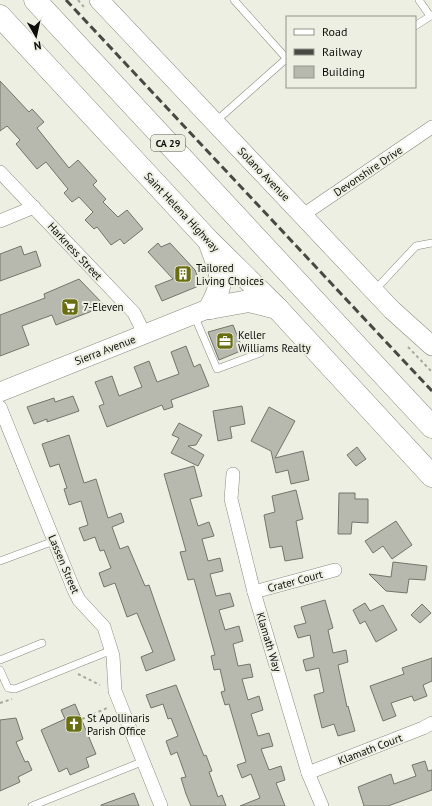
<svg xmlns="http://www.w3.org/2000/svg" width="432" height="806" viewBox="0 0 432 806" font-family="'PT Sans',sans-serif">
<rect width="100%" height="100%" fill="#eeefe3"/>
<g fill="#b8b9ae" stroke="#74756a">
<path d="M0,81L29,112L32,109L44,122L37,128L69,168L78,160L97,181L93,185L106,199L103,202L118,217L127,210L143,229L124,244L120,239L111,245L97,227L94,229L85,220L93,212L79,197L72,202L64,193L68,189L46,162L37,169L16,144L20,140L7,126L0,131Z"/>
<path d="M158,243L161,247L170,243L195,270L201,285L162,301L155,286L173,279L148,252Z"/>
<path d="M21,246L24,255L36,251L41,266L0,281V254Z"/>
<path d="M79,279L105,306L56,325L52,315L22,326L29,345L0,356V315L45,298L44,294Z"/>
<path d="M233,325L243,350L219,360L208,332Z"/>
<path d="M186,346L194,367L200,364L209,386L171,400L173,407L164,410L162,405L107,427L99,406L104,404L95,382L112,376L119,396L142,387L134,367L149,361L157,382L179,374L171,352Z"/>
<path d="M73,396L79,411L47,422V419L34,424L27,407L54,398L55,402Z"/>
<path d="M242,406L245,424L230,427L232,438L218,441L213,411Z"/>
<path d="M269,407L295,421L275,458L303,451L309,480L291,484L288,470L276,473L271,451L251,441Z"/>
<path d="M179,423L202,435L196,445L188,446L204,455L198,466L171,453L179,438L172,435Z"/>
<path d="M69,435L84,483L96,479L108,518L121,513L124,522L112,527L120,549L128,546L145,586L149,585L175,660L146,671L141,657L153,652L137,613L127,617L115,583L104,587L99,573L111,568L104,550L100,551L95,537L84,541L79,528L88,525L81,501L69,505L64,489L67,488L59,464L50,467L42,444Z"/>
<path d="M357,447L366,459L356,466L347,455Z"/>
<path d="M194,466L202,496L190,499L198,526L209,522L214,536L202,539L208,561L220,558L223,571L210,574L216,596L230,593L234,606L219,610L225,630L239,626L243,641L233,644L238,666L250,664L253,677L242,679L248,700L259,696L263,710L251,714L258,736L269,733L273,746L261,749L269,770L281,766L285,780L276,783L285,806H240L260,798L251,774L242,778L237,765L246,762L229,704L225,705L221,692L225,691L220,669L214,670L211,656L215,655L194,579L188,580L180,552L186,551L164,474Z"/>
<path d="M296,490L303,519L296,521L303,558L285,561L282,546L270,548L264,515L275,512L272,496Z"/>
<path d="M339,493H355V499H368V523L352,522L351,534H338Z"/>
<path d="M396,521L412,545L392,559L383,546L373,553L365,541Z"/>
<path d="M393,562L427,566L425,580L409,579L407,593L386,591L369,574L391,577Z"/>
<path d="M325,600L333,628L328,630L333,653L346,650L348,662L338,665L347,707L348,706L355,731L338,736L334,724L322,728L314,695L324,692L319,668L306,671L303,660L314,657L310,635L298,638L294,626L306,623L301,607Z"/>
<path d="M365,603L370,611L383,605L397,630L376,642L365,621L360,624L353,610Z"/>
<path d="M422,604L431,613L420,623L411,615Z"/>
<path d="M432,658V681L423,685L427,696L414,701L412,696L391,703L396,716L383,721L370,686L404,674L402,668Z"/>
<path d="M176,685L204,756L206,755L212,771L209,772L218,797L222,795L226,806H191L186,794L181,778L186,777L177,752L171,755L166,741L178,736L171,718L168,719L163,704L151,708L146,695Z"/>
<path d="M75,704L96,754L86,758L89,767L70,775L67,768L59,772L41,730L65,719L61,710Z"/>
<path d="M16,718L23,739L16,742L25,762L28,761L32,770L18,777L20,782L0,791V720Z"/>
<path d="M425,761L428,771L432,770V790L388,806H364L358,787L391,774L394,784L416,776L412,765Z"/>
<path d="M134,793L139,806H101V805Z"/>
</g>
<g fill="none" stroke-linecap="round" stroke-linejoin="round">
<defs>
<g id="lane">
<path d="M234,0L287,59"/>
<path d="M419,0L430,16"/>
<path d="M415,26L432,15"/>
<path d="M215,122L286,59"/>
<path d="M374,291L416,246L432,243"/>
<path d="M194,315L217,369L260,353"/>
<path d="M0,561L54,541"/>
<path d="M0,660L42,643"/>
<path d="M0,670L8,688L15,689L112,650"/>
<path d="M32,806L144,761"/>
</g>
<g id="street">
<path d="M0,172L134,313L145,335"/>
<path d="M303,215L432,127"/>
<path d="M0,221L34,207"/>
<path d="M0,407L74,590L79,600L104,627L113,656L115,691L161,806"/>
<path d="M233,474L231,499L254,592L308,773L322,806"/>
<path d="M254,592L335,570"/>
<path d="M308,773L423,728L432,723"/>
</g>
<g id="secondary">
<path d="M99,0L392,310L432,346"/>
<path d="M0,392L210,308"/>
</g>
<g id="highway">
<path d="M35,0L432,427"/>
<path d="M0,16L208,240L277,308L432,476"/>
<path d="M210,308C225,281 222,274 211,247"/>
<path d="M210,308L249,301L277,308"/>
</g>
</defs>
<use href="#lane" stroke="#898a7f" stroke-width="8"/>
<use href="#street" stroke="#898a7f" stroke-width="14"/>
<use href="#secondary" stroke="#898a7f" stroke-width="20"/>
<use href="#highway" stroke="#898a7f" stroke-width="23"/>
<g stroke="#a5a69c" stroke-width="2" stroke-dasharray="3 3" stroke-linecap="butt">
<path d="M78,0L84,7"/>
<path d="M408,347L432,372"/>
<path d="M78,674L100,685"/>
<path d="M0,703L12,699"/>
<path d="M82,719L107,708"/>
</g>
<use href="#lane" stroke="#fff" stroke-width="7"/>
<use href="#street" stroke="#fff" stroke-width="13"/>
<use href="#secondary" stroke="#fff" stroke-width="19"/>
<use href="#highway" stroke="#fff" stroke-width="22"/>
<path stroke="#484943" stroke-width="3" stroke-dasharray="8 4" stroke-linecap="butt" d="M66,0L432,391"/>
</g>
<defs>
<symbol id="building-square" viewBox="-11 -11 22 22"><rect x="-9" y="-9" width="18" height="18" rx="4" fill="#696e12" stroke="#eeefe3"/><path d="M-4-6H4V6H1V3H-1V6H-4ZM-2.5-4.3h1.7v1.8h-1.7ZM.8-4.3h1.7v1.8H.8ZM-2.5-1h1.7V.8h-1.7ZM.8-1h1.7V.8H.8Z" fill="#fff"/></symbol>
<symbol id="supermarket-square" viewBox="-11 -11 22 22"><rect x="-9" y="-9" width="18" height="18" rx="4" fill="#696e12" stroke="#eeefe3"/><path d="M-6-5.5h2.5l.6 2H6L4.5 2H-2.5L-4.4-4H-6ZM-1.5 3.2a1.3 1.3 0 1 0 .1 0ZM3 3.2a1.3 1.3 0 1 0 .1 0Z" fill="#fff"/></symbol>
<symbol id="office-square" viewBox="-11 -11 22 22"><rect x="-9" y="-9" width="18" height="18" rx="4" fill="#696e12" stroke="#eeefe3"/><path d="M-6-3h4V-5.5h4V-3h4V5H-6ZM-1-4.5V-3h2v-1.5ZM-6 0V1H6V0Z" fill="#fff"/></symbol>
<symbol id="church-square" viewBox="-11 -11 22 22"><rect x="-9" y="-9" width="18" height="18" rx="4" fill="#696e12" stroke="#eeefe3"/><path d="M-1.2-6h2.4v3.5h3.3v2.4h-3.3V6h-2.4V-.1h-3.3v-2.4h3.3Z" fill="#fff"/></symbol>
</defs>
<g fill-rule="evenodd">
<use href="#building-square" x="173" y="264" width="20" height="20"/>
<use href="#supermarket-square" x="60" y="297" width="20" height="20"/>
<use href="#office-square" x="215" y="331" width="20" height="20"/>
<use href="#church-square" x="64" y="714" width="20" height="20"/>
</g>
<g text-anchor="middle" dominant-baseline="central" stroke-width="4" stroke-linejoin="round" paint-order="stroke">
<rect fill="#eeefe3" stroke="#50524b" stroke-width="1" x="151" y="135" width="34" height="16" rx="3"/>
<g font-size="10" font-weight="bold" fill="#0d0e0a">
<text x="168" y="143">CA 29</text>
</g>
<g font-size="11" fill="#0d0e0a" stroke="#eeefe3">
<text transform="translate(368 171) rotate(-34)">Devonshire Drive</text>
<text transform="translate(264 174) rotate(46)">Solano Avenue</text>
<text transform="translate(182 212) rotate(47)">Saint Helena Highway</text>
<text transform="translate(75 251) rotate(47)">Harkness Street</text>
<text transform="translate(105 350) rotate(-21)">Sierra Avenue</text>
<text transform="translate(64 564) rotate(67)">Lassen Street</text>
<text transform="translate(295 581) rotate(-15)">Crater Court</text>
<text transform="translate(269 642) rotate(73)">Klamath Way</text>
<text transform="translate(370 749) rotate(-21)">Klamath Court</text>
</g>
<g font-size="11" fill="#0d0e0a" stroke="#eeefe3" text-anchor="start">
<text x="196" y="268">Tailored<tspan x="196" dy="13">Living Choices</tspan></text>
<text x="83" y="307">7-Eleven</text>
<text x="238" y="335">Keller<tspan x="238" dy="13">Williams Realty</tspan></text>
<text x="87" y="718">St Apollinaris<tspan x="87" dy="13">Parish Office</tspan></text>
</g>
</g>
<rect x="286" y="16" width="130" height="72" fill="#eeefe3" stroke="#94958c"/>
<rect x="294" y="29" width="20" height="6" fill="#ffffff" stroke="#94958c"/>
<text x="322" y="36" font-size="12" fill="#0d0e0a">Road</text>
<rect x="294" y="49" width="20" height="6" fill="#484943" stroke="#94958c"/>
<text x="322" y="56" font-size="12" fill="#0d0e0a">Railway</text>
<rect x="294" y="66" width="20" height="12" fill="#b8b9ae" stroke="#94958c"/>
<text x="322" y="76" font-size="12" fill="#0d0e0a">Building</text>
<g transform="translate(36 36) rotate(171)" stroke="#eeefe3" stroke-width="3" paint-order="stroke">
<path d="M0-3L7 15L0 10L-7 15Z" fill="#0d0e0a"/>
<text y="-6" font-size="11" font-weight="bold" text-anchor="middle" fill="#0d0e0a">N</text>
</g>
</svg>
